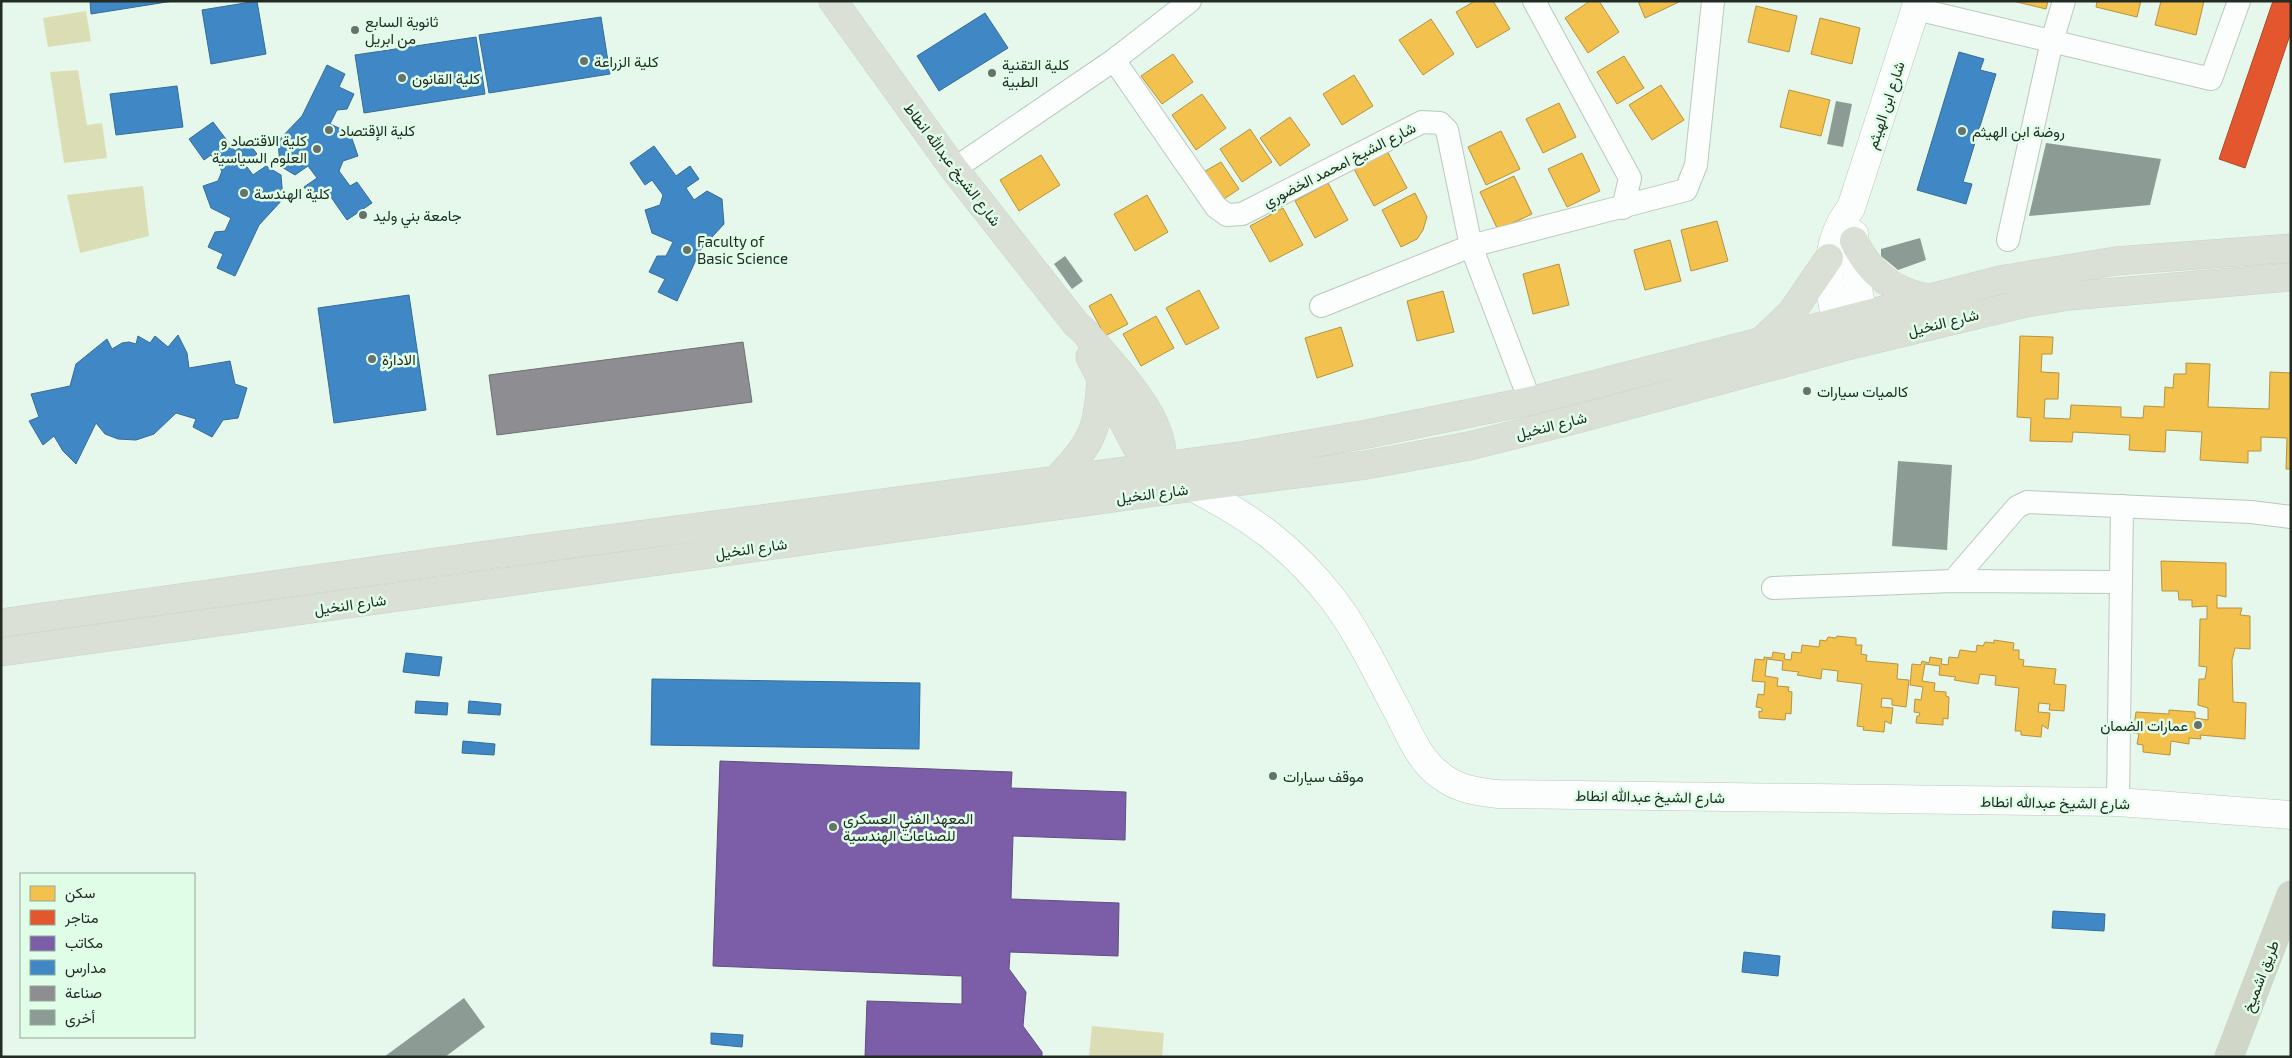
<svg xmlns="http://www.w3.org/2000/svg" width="2292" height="1058" viewBox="0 0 2292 1058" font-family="'Exo 2',Vazirmatn,sans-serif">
<rect width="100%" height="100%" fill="#e6f7eb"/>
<g fill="#dbdeb5">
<path d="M86,11L91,41L48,47L43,18Z"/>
<path d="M78,70L87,125L102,123L107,158L64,163L50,72Z"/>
<path d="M143,186L149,236L80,253L67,195Z"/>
<path d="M1092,1026L1164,1033L1162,1057H1089Z"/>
</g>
<g fill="#f2c14e" stroke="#b49442">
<path d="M1475,1H1493L1510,29L1477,48L1456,12Z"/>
<path d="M1590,1H1599L1619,32L1588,53L1565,18Z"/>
<path d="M1638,1H1679V2L1645,18Z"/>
<path d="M2013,1H2048L2046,9Z"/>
<path d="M2097,1H2141L2137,17L2096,7Z"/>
<path d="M2161,1H2204L2196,35L2155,25Z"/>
<path d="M1756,6L1797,16L1789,52L1748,42Z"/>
<path d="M1820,18L1860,28L1852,64L1811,54Z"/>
<path d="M1431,19L1454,54L1423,75L1399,40Z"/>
<path d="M1173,54L1193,82L1162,104L1141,76Z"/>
<path d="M1624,56L1644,88L1617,104L1597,72Z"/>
<path d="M1354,75L1373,106L1342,125L1323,94Z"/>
<path d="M1661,85L1684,120L1652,140L1629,105Z"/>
<path d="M1789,90L1830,100L1821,136L1780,127Z"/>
<path d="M1202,94L1226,128L1196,150L1172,115Z"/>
<path d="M1559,103L1576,137L1543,153L1526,119Z"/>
<path d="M1290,117L1310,145L1280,166L1260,138Z"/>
<path d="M1250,129L1272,162L1242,182L1220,149Z"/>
<path d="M1501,131L1520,169L1486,185L1468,147Z"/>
<path d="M1387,151L1407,188L1374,206L1354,169Z"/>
<path d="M1582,153L1600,191L1567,207L1548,169Z"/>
<path d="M1041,155L1060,185L1019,211L1000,180Z"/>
<path d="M1221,162L1239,189L1221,201L1202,173Z"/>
<path d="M1514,176L1532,214L1498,230L1480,192Z"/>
<path d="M1328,183L1348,220L1315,238L1295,201Z"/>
<path d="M1415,193L1427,217L1423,230L1417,239L1401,247L1382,210Z"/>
<path d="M1147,195L1168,232L1135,251L1114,214Z"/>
<path d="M1283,208L1303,245L1270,262L1250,226Z"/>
<path d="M1717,221L1728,261L1691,271L1681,230Z"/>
<path d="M1670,240L1681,281L1645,290L1634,250Z"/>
<path d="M1559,264L1569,305L1533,314L1523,274Z"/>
<path d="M1199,290L1219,328L1186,345L1166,308Z"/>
<path d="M1443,291L1454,332L1417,341L1407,301Z"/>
<path d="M1111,294L1128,324L1105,336L1089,306Z"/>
<path d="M1156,316L1174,348L1141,366L1123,334Z"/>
<path d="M1341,327L1353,366L1317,378L1305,338Z"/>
<path d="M2020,336L2053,337L2052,354H2042L2041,372L2059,373L2058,399H2045L2044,418L2070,419L2071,405L2121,407V417L2143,418L2144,406L2164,407L2165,387L2173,388L2174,374H2186V363L2210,364L2208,407L2269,409L2270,372L2291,373V469H2286L2287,438L2261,437V451H2248V463L2200,460L2202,432L2166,430L2165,452L2129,450L2130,435L2073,432L2072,442L2030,441L2031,418L2017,417Z"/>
<path d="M2161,561L2226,563V597L2217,595V608H2242L2240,615L2250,616V649L2235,648L2232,660L2233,702L2246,703L2245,739L2200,735L2201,739L2189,738V744L2171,741L2170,755L2143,752V745L2137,744L2139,734L2133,733L2136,712L2169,714V710L2195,712V718L2208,720V708L2198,705L2199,679H2205L2207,667L2199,666L2200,619H2207V606L2192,607V600H2179L2178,591H2162Z"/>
<path d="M1837,636L1856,638V645H1862L1861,654L1867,655L1866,661L1898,664L1897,679L1909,680L1906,707L1892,705V699L1882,698L1881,707L1893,708L1891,724L1885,721L1884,732L1863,730L1864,727L1857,726L1862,684L1837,681L1838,671L1822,669L1821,679L1797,675L1799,672L1782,670L1783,661L1767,659L1765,676L1778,678L1777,686L1789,687L1788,691L1792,692L1791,714L1786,713L1785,720L1759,718V711L1762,712V708L1756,707L1758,694L1764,695L1765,682L1752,681L1755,659L1764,660V657L1772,658L1773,652L1785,654L1784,659L1791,660L1792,652L1801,653L1802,645L1819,647L1820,640L1826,641L1828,637L1836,638Z"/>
<path d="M1994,640L2014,643L2013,650H2019V659L2024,660L2023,666L2056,669L2054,684L2066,685L2064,711L2049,710L2050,704L2039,703L2038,712L2050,713L2048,729L2042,725L2041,737L2021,735V731H2015L2019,688L1995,685L1996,676L1980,674L1978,684L1954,680L1956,677L1939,675L1940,666L1925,664L1922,681L1935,683L1934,691L1946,692V696L1949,697L1948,719L1943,718V725L1916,723L1917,716H1919L1920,713L1914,712L1915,699L1921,700L1923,687L1910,685L1912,664L1921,665L1922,661L1929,663L1930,657L1942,659L1941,664L1948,665L1949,657L1958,658L1960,650L1976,652L1977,645L1983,646L1985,642L1994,643Z"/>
</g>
<path fill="#e4572e" stroke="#aa4a2b" d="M2273,1H2291V32L2245,168L2219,159Z"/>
<path fill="#7b5ea7" stroke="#604f80" d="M720,761L1012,772L1011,788L1126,792L1125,840L1013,836L1011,899L1119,903L1118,956L1010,952L1009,969L1026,992L1023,1026L1042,1052V1057H865L867,1001L962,1004V976L713,966Z"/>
<g fill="#3f88c5" stroke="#366c95">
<path d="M90,1H173L91,14Z"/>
<path d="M257,1L266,54L211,64L202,10Z"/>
<path d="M985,13L1008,48L939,91L917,56Z"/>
<path d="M601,17L610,74L489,93L479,35Z"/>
<path d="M476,37L485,94L364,113L355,55Z"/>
<path d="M1959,52L1984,59L1980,70L1996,74L1963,182L1972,184L1966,204L1917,190Z"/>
<path d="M327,65L345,74L339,87L354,94L347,109L337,110L330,124L350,133L358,156L343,161L339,171L350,186L357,182L372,203L347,220L326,190L312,199L304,187L317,178L308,166L295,175L280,166L278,141L302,116Z"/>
<path d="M177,86L183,127L116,135L110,94Z"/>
<path d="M213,122L235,151L248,142L257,154L244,163L253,175L266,166L281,175L283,199L259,225L235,276L217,268L223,254L208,247L215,232L225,231L231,218L211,208L203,186L218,181L222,171L211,155L204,160L189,139Z"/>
<path d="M654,146L676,176L690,166L699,179L686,188L694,200L707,191L722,199L724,224L701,249L677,301L658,292L665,279L649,272L657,256H666L673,242L652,233L645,210L660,205L663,195L652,180L645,185L630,163Z"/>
<path d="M409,295L426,410L334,423L318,308Z"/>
<path d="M178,335L187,353L189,368L230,361L235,384L247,388L238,418L223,420L212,437L193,427L196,419L176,413L154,434L136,440L118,439L105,434L96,423L76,464L63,451L54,436L43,445L29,421L39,417L31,394L70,386L76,364L107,339L112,349L122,343L129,342L136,344L138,336L150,343L155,336L168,347Z"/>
<path d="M406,653L442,657L439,676L403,672Z"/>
<path d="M652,679L920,683L919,749L651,745Z"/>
<path d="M416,701L448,703L447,715L415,713Z"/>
<path d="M469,701L501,704L500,715L468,713Z"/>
<path d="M463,741L495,744L494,755L462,753Z"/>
<path d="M2053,911L2105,914L2104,931L2052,928Z"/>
<path d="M1744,952L1780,956L1778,976L1742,972Z"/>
<path d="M711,1033L743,1035L742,1047L711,1044Z"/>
</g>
<path fill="#8d8d92" stroke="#6d7071" d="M743,342L752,402L497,435L489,375Z"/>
<g fill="#8d9b95">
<path d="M1836,101L1852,104L1843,147L1827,144Z"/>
<path d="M2046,143L2161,159L2150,205L2029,216Z"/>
<path d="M1920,238L1926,260L1898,270L1881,256V249Z"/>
<path d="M1065,256L1083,281L1072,289L1054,264Z"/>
<path d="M1898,461L1952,465L1947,550L1892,546Z"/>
<path d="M464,998L485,1027L445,1057H384Z"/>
</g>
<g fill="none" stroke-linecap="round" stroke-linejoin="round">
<defs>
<g id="minor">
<path d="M1534,1L1630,178L1623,208"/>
<path d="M1916,9L2211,79L2239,1"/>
<path d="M1114,60L1216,207L1227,215L1242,214L1422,122L1440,123L1447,130L1471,246L1530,401"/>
<path d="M954,169L1114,60L1190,1"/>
<path d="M2008,240L2052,41L2064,1"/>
<path d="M1321,306L1471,246L1686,190L1696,165L1713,1"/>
<path d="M1953,581L2017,507L2027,502L2251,512L2291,517"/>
<path d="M1773,588L1953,581L2121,582"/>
<path d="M2118,802L2122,506"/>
</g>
<g id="secondary">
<path d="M1854,234L1859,295L1870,339"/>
<path d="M1842,345C1830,299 1818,248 1851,208L1918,1"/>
<path d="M1194,488C1252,518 1291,546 1332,598C1359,633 1378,675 1399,714C1410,736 1420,761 1441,776C1458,789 1477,792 1498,794L2118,802L2291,815"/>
</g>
<g id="primary">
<path d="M833,1L954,169L1076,324L1086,333C1114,369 1185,433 1155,483"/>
<path d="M1854,241C1869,273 1892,291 1927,298"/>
<path d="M1763,340L1792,312L1829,258"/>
<path d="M1090,357L1135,444L1142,453L1168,473"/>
<path d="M1058,478C1093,442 1098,429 1101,379"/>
<path d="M1,623L494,554L1240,456L1367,434L1530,401L2000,280L2116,261L2291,248"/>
<path d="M1,652L1149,493L1366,465L1469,446L1585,417L1843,347L2026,303L2069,296L2291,277"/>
</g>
<path id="trunk" d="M2229,1057L2291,895"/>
</defs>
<use href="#minor" stroke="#bbc8bf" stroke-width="24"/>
<use href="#secondary" stroke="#bbc8bf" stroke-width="29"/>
<use href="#primary" stroke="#cad2cc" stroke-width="29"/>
<use href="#trunk" stroke="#cad2cc" stroke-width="29"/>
<use href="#minor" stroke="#fbfefc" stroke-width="22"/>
<use href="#secondary" stroke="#fbfefc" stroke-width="28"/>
<use href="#primary" stroke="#dae0d5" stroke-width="28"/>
<use href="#trunk" stroke="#d0d6c8" stroke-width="28"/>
</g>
<g fill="#67736a" stroke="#e0fde8" stroke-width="2">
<circle cx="355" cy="30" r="5"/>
<circle cx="584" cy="61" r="5"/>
<circle cx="992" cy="73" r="5"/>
<circle cx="402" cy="78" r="5"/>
<circle cx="329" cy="130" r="5"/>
<circle cx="1962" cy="131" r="5"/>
<circle cx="317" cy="149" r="5"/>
<circle cx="244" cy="193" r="5"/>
<circle cx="363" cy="215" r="5"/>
<circle cx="687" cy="250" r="5"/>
<circle cx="372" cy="359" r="5"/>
<circle cx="1807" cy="391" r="5"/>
<circle cx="2198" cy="725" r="5"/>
<circle cx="1273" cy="776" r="5"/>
<circle cx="833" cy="827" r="5"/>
</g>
<g text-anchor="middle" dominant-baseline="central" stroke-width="5" stroke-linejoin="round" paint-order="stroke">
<g font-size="15" fill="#222c25" stroke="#e0fde8" text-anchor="start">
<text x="365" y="21">ثانوية السابع<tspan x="365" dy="17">من ابريل</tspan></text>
<text x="594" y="61">كلية الزراعة</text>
<text x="1002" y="64">كلية التقنية<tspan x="1002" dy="17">الطبية</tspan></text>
<text x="412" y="78">كلية القانون</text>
<text x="339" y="130">كلية الإقتصاد</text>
<text x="1972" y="131">روضة ابن الهيثم</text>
<text x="307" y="140" text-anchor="end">كلية الاقتصاد و<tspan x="307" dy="17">العلوم السياسية</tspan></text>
<text x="254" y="193">كلية الهندسة</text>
<text x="373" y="215">جامعة بني وليد</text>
<text x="697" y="241">Faculty of<tspan x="697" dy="17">Basic Science</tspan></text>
<text x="382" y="359">ِالادارة</text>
<text x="1817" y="391">كالميات سيارات</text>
<text x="2188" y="725" text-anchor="end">عمارات الضمان</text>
<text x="1283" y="776">موقف سيارات</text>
<text x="843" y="818">المعهد الفني العسكري<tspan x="843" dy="17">للصناعات الهندسية</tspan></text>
</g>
<g font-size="15" fill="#222c25" stroke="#e0fde8">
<text transform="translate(1885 105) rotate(-72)">شارع ابن الهيثم</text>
<text transform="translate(953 164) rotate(53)">شارع الشيخ عبدالله انطاط</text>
<text transform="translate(1339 164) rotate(-27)">شارع الشيخ امحمد الخضوري</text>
<text transform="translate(1943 322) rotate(-14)">شارع النخيل</text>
<text transform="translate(1551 425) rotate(-14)">شارع النخيل</text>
<text transform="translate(1152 493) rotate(-7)">شارع النخيل</text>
<text transform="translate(751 548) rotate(-8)">شارع النخيل</text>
<text transform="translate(350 604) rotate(-8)">شارع النخيل</text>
<text transform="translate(1650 796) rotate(1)">شارع الشيخ عبدالله انطاط</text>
<text transform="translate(2055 802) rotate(1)">شارع الشيخ عبدالله انطاط</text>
<text transform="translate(2260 976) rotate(-69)">طريق اشميخ</text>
</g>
</g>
<rect width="2292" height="1058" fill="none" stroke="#222c25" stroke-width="5"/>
<rect x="20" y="873" width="175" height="165" fill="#e0fde8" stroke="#94a99a"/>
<rect x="30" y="886" width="25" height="15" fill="#f2c14e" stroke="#94a99a"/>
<text x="65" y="898" font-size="15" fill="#222c25">سكن</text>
<rect x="30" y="910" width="25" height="15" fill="#e4572e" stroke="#94a99a"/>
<text x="65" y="923" font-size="15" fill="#222c25">متاجر</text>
<rect x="30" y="936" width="25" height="15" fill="#7b5ea7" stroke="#94a99a"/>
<text x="65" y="948" font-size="15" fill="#222c25">مكاتب</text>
<rect x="30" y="960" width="25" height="15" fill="#3f88c5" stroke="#94a99a"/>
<text x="65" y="973" font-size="15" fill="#222c25">مدارس</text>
<rect x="30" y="986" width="25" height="15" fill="#8d8d92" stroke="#94a99a"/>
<text x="65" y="998" font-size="15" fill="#222c25">صناعة</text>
<rect x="30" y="1010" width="25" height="15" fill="#8d9b95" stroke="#94a99a"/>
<text x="65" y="1023" font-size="15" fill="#222c25">أخرى</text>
</svg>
